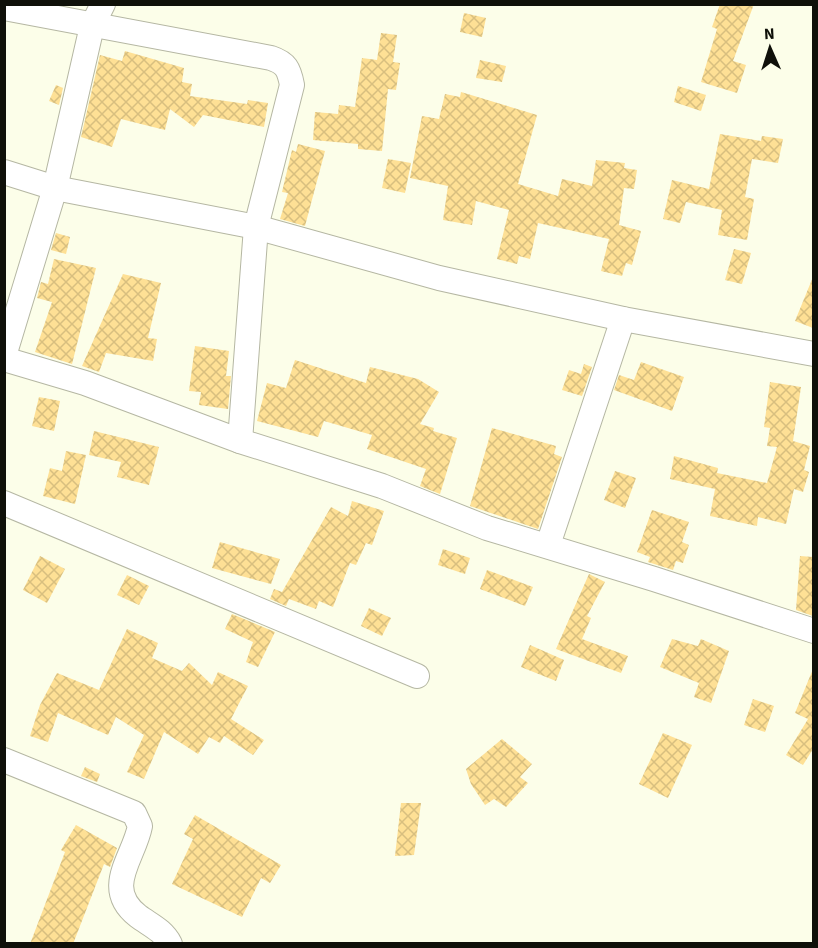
<svg xmlns="http://www.w3.org/2000/svg" width="818" height="948" viewBox="0 0 818 948" font-family="'Source Sans 3',sans-serif">
<defs>
<pattern id="building-cross-hatch" width="8" height="8" patternUnits="userSpaceOnUse" patternTransform="scale(1.5)"><rect width="8" height="8" fill="#fee095"/><path d="M0 0l8 8M0 8l8-8" fill="none" stroke="#d8bf7f"/></pattern>
</defs>
<rect width="100%" height="100%" fill="#fcfee9"/>
<g fill="url(#building-cross-hatch)">
<path d="M720,4H754L733,61L746,65L737,93L701,82L717,29L712,27Z"/>
<path d="M464,13L486,18L482,37L460,32Z"/>
<path d="M381,33L397,35L393,62L400,63L396,90L388,89L382,151L358,149V144L313,140L315,112L338,114L339,105L355,107L362,58L377,60Z"/>
<path d="M125,51L184,68L182,82L192,84L190,96L247,104L248,100L268,103L264,127L203,115L194,127L170,109L165,130L121,119L112,147L81,137L100,55L122,61Z"/>
<path d="M480,60L506,66L502,82L476,78Z"/>
<path d="M56,85L63,88L59,105L49,101Z"/>
<path d="M678,86L706,95L701,111L674,102Z"/>
<path d="M461,92L537,115L518,184L558,196L562,179L592,186L596,160L625,163L624,168L637,170L634,189L624,188L619,225L641,231L632,265L626,263L622,276L601,271L609,239L538,223L530,259L519,256L517,264L497,259L509,210L476,201L472,225L443,220L448,186L410,178L422,116L439,119L445,94L460,97Z"/>
<path d="M720,134L761,141L762,136L783,139L778,163L752,159L745,197L754,199L747,240L718,235L722,210L686,202L680,223L663,219L672,180L709,189Z"/>
<path d="M298,144L325,151L305,226L280,219L288,193L282,192L292,150L296,152Z"/>
<path d="M388,159L411,163L405,193L382,188Z"/>
<path d="M56,233L70,237L66,254L51,250Z"/>
<path d="M734,249L751,253L742,284L725,280Z"/>
<path d="M54,259L96,268L72,364L35,352L52,302L37,298L41,282L48,284Z"/>
<path d="M123,274L161,283L148,338L157,339L153,361L106,353L99,372L82,366Z"/>
<path d="M813,277V328L795,321Z"/>
<path d="M195,346L229,351L226,376H231L228,409L199,405L201,392L189,391Z"/>
<path d="M295,360L366,383L370,367L418,379L439,392L420,424L434,428L433,431L457,438L440,494L420,486L426,469L367,449L372,435L324,421L318,437L257,421L267,383L286,388Z"/>
<path d="M641,362L684,377L672,411L614,390L619,375L634,380Z"/>
<path d="M584,364L592,367L582,396L562,390L569,370L581,374Z"/>
<path d="M770,382L801,387L793,441L810,446L804,470L809,472L803,492L794,489L786,524L758,517L757,526L710,516L715,489L670,479L674,456L718,468L717,473L767,483L777,447L767,446L770,428L764,427Z"/>
<path d="M39,397L60,401L54,431L32,426Z"/>
<path d="M492,428L556,446L554,454L562,457L538,529L470,506Z"/>
<path d="M94,431L159,447L149,485L117,477L121,462L89,455Z"/>
<path d="M66,451L86,455L75,504L43,496L50,468L62,471Z"/>
<path d="M615,471L636,478L625,508L604,500Z"/>
<path d="M352,501L384,511L372,545L366,543L356,565L350,563L333,607L319,601L316,609L289,599L286,606L270,599L274,589L282,592L331,507L348,516Z"/>
<path d="M652,510L689,522L682,542L689,545L683,563L676,561L673,570L648,562L650,557L637,552Z"/>
<path d="M220,542L280,559L271,584L212,568Z"/>
<path d="M443,549L470,558L465,574L438,565Z"/>
<path d="M40,556L65,569L47,603L23,590Z"/>
<path d="M800,556L813,557V616L796,610Z"/>
<path d="M487,570L533,587L525,606L480,589Z"/>
<path d="M589,574L605,582L587,616L591,618L582,639L628,656L621,673L556,649Z"/>
<path d="M127,575L149,586L139,605L117,595Z"/>
<path d="M369,608L391,618L382,636L361,626Z"/>
<path d="M232,614L275,632L258,667L246,662L253,642L225,629Z"/>
<path d="M127,629L158,643L152,658L182,671L189,663L212,685L218,672L248,686L231,719L264,740L253,755L224,736L220,743L209,737L198,754L164,732L144,779L127,772L144,735L116,717L108,735L58,713L48,742L30,736L40,705L57,673L99,690Z"/>
<path d="M672,639L698,646L701,639L729,651L711,703L694,697L699,683L660,667Z"/>
<path d="M530,645L564,660L556,681L521,667Z"/>
<path d="M813,669V749L803,765L786,755L808,719L795,713Z"/>
<path d="M753,699L774,706L765,732L744,725Z"/>
<path d="M663,733L692,745L668,798L639,784Z"/>
<path d="M502,739L532,764L520,777L528,783L506,807L494,799L485,805L471,784L466,769Z"/>
<path d="M85,767L100,774L97,782L81,776Z"/>
<path d="M401,803H421L414,855L395,856Z"/>
<path d="M195,815L281,865L270,883L261,878L242,917L172,884L193,839L184,834Z"/>
<path d="M76,825L117,848L110,867L104,864L73,944H30L65,852L61,850Z"/>
</g>
<g fill="none" stroke-linecap="round" stroke-linejoin="round">
<defs>
<g id="minor">
<path d="M4,8L271,58C286,63 289,69 292,85L256,227L240,441"/>
<path d="M4,172L55,188L256,227L439,278L623,319L814,354"/>
<path d="M4,356L55,188L92,26L103,4"/>
<path d="M4,359L85,383L240,441L382,486L487,528L654,579L814,631"/>
<path d="M4,503L417,676"/>
<path d="M548,545L623,319"/>
<path d="M4,760L134,813L140,826C134,858 102,888 138,916C150,925 163,930 170,944"/>
</g>
</defs>
<use href="#minor" stroke="#b5b7a3" stroke-width="26"/>
<use href="#minor" stroke="#fff" stroke-width="24"/>
</g>
<rect width="818" height="948" fill="none" stroke="#0f1009" stroke-width="12"/>
<g transform="translate(770 48) rotate(357)" stroke="#fcfee9" stroke-width="4.5" paint-order="stroke">
<path d="M0-4.5L10 22L0 15L-10 22Z" fill="#0f1009"/>
<text y="-9" font-size="16" font-weight="bold" text-anchor="middle" fill="#0f1009">N</text>
</g>
</svg>
